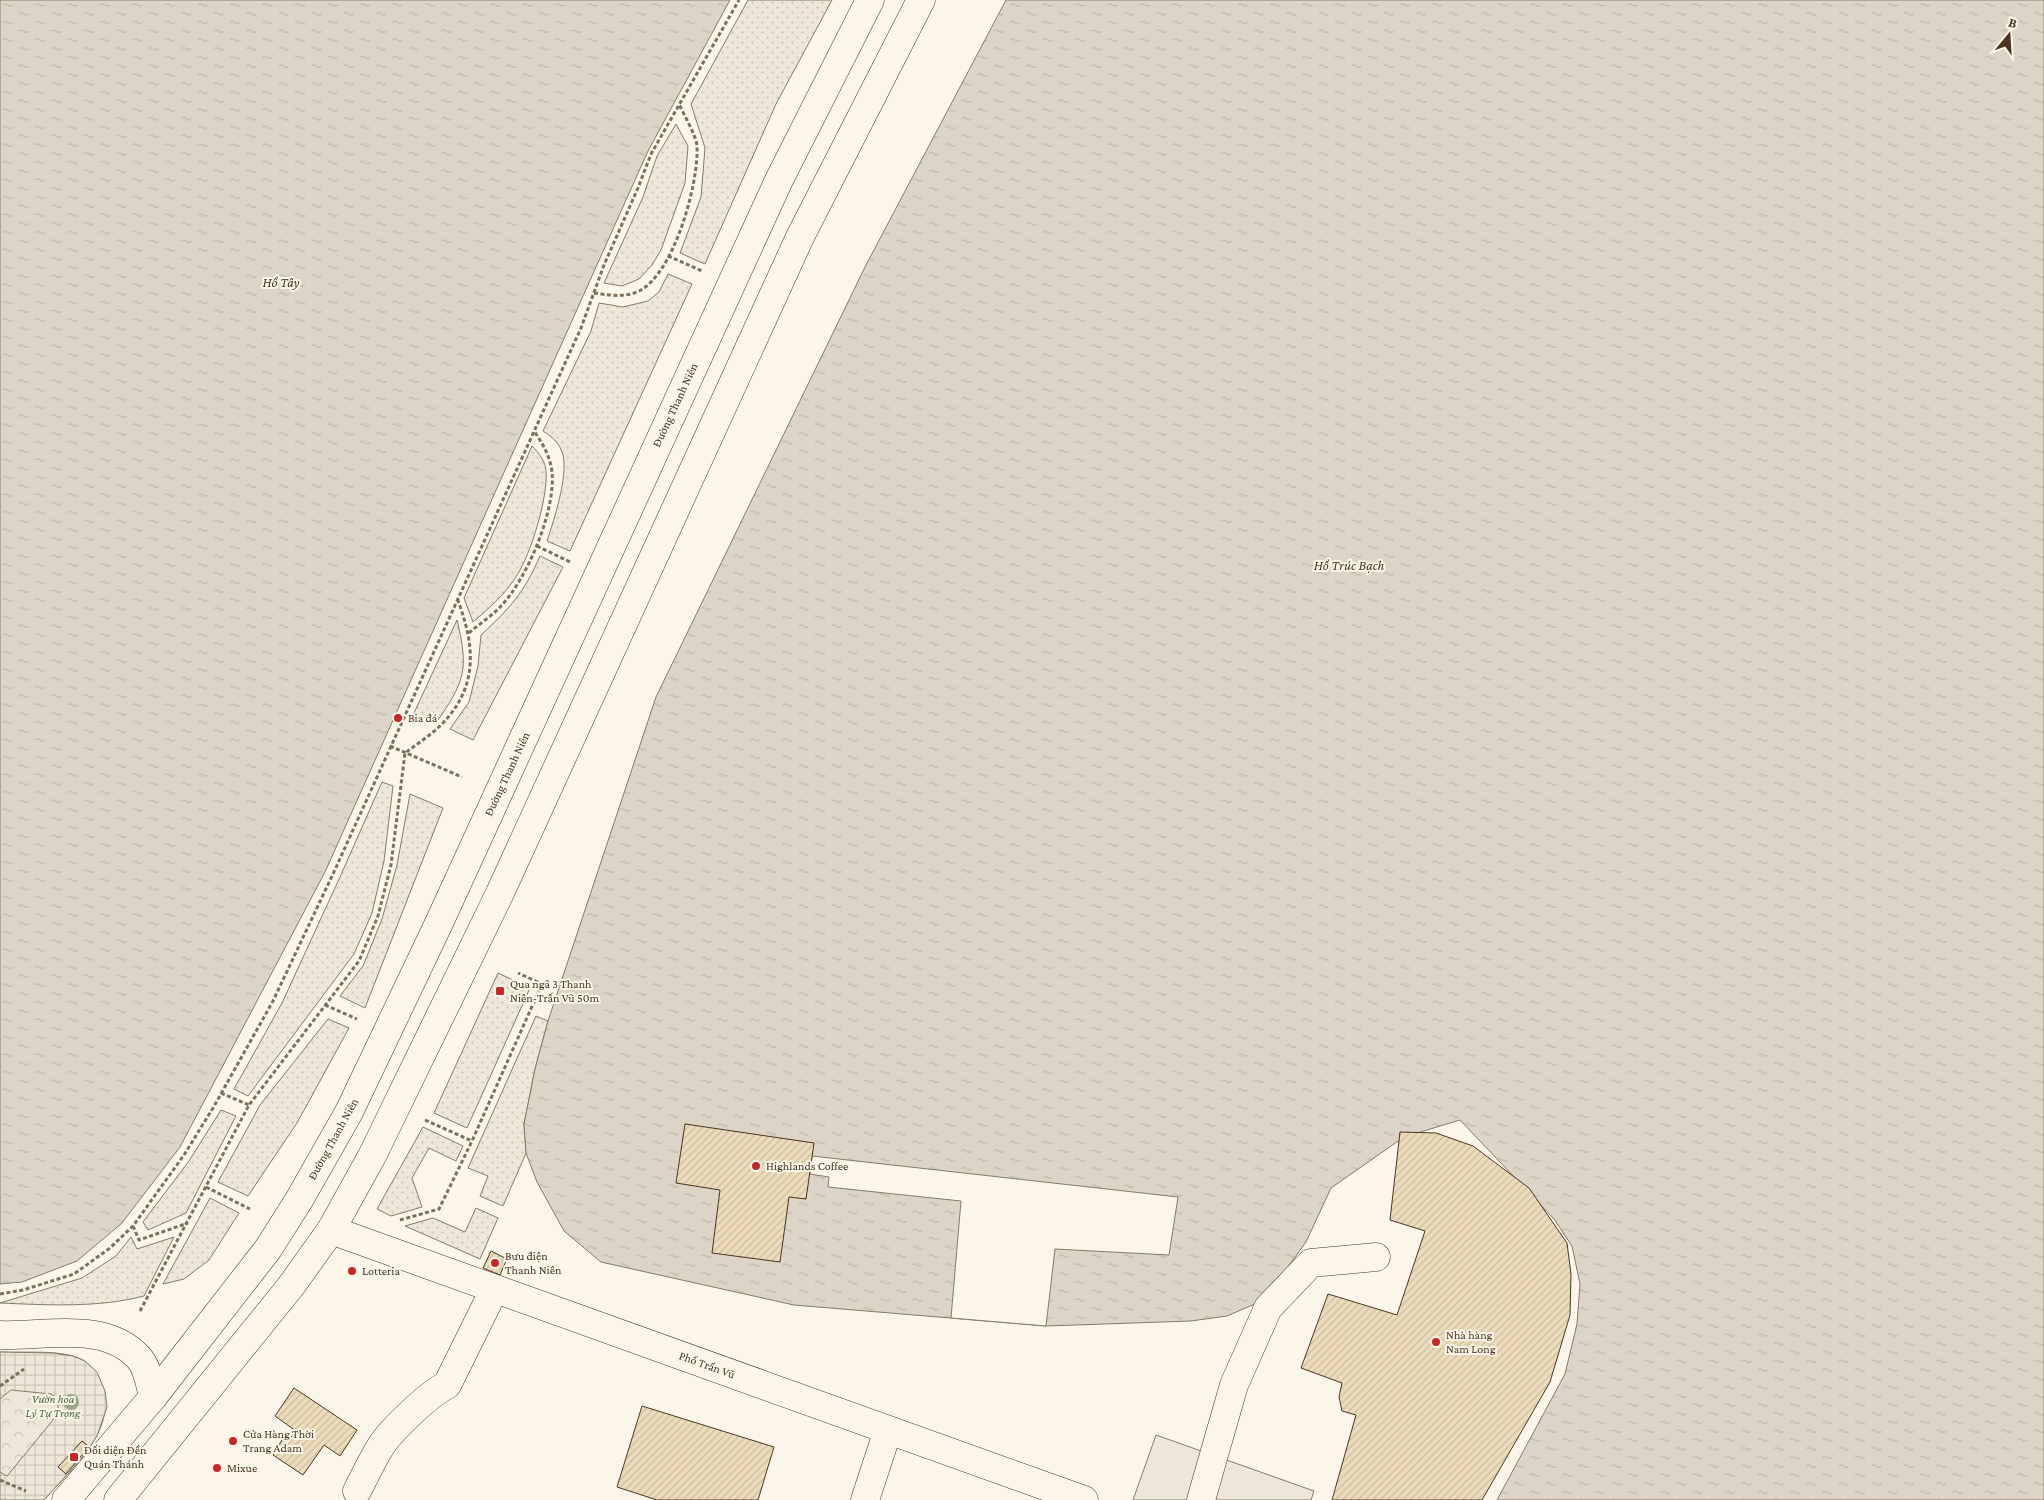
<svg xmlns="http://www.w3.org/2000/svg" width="2044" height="1500" viewBox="0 0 2044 1500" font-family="'Crimson Pro',serif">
<defs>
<pattern id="grass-dots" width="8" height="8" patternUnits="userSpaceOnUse" patternTransform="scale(1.25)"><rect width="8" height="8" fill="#ede6d9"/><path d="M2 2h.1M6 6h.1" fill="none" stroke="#cdc6ba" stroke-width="1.8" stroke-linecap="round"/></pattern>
<pattern id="park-crowns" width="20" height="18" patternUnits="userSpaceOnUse" patternTransform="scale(1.25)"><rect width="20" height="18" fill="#ede6d9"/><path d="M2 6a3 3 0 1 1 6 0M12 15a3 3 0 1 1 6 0" fill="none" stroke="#cdc6ba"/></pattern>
<pattern id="plaza-grid" width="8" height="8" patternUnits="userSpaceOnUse" patternTransform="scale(1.25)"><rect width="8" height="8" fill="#ede7d9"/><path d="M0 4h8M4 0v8" fill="none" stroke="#cdc7ba"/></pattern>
<pattern id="water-ripples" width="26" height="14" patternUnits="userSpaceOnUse" patternTransform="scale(1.25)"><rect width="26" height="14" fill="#dcd4c6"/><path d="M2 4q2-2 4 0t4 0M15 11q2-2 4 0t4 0" fill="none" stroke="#beb7aa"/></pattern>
<pattern id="building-hatch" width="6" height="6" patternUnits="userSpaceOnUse" patternTransform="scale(1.25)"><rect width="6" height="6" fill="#ecdcbc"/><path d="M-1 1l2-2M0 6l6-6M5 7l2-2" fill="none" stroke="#ccbda1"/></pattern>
</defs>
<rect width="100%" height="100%" fill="#fbf6e9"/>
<g fill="url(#grass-dots)" stroke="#887966">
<path d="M748,0H832L776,104L705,264L680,253L701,197L705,148L691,104Z"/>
<path d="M676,124L688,146L685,183L661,250L652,265L639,279L622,286L604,283L643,197L657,156Z"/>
<path d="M668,274L692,284L570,551L547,541C554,520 568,477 563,455C560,444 553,437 543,431L591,331L599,303L623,307L648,301L659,292Z"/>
<path d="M532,446C539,453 546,462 546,472C548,497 531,554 517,575C506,594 489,608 473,622L464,598Z"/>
<path d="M540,556L563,567L473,740L450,729L469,702L478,666L481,635C510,608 524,593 540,556Z"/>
<path d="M457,620C469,670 465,681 436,723L414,713Z"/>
<path d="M382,782L393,786L384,861L372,913L354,954L248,1096L234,1089L282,1003L340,877Z"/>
<path d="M410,794L443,808L365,1008L340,996L363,966L382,919L397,865Z"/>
<path d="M498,973L530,988L467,1128L434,1113Z"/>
<path d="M536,1016L548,1021L535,1069L524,1124L526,1153L503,1206L480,1196L488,1176L468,1168Z"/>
<path d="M328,1019L349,1028L297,1123L248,1196L218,1182L260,1105Z"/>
<path d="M221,1110L236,1116L186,1213L148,1230L143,1222L189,1161Z"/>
<path d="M423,1127L463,1146L456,1161L429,1148L412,1178L422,1207L391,1216L377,1209Z"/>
<path d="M210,1198L239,1213L209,1260L184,1279L163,1284Z"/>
<path d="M476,1208L498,1218L480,1259L405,1226L433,1218L465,1232Z"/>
<path d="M131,1237L137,1249L174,1237L144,1296C98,1308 47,1305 0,1303L82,1278L116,1256Z"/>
</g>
<path fill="url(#park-crowns)" stroke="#887966" d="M0,1352C24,1353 50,1350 73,1356C85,1359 95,1369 100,1380C122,1427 72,1468 44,1500H0Z"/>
<path fill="#ede7d9" stroke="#887966" d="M1156,1435L1314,1491L1311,1500H1133Z"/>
<path fill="url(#plaza-grid)" stroke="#887966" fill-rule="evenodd" d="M0,1352L53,1353L73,1356L85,1361L97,1372L105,1391L107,1407L97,1436L82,1458L44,1500H0V1472L7,1476L53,1420L58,1409V1399L51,1394L11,1390L0,1399ZM82,1441L89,1447L66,1473L59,1467Z"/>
<g fill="url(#water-ripples)" stroke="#887966">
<path d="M0,0H730L648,151L325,872L180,1147L122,1223L77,1261L22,1282L0,1284Z"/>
<path d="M1006,0H2044V1500H1497L1565,1374L1577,1324L1580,1284L1572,1246L1554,1219L1460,1120L1404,1137L1331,1188L1306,1242L1264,1300L1227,1316L1191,1321L1046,1326L794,1305L601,1262L564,1231L537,1182L526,1153L524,1124L535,1069L548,1021L656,697L866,265Z"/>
</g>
<path fill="#fbf6e9" stroke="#887966" d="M812,1156L1178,1197L1169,1255L1055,1249L1046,1326L951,1318L961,1201L828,1187L829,1177L810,1174Z"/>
<g fill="url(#building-hatch)" stroke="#4a3520">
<path d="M685,1124L814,1143L806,1199L789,1197L780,1262L712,1253L720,1190L676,1183Z"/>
<path d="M1400,1132L1436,1133L1473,1146L1529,1188L1567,1243L1571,1274L1570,1315L1550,1382L1482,1500H1332L1356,1415L1342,1411L1339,1397L1342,1383L1301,1368L1328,1294L1397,1315L1425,1231L1390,1220Z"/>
<path d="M491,1251L507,1259L500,1275L483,1268Z"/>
<path d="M294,1388L357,1430L340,1456L324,1445L303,1475L273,1455L286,1433L292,1437L296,1431L275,1416Z"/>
<path d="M642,1406L774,1447L758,1500H657L617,1487Z"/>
<path d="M82,1441L89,1447L66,1474L58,1467Z"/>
</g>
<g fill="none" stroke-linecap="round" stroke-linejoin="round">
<defs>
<g id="minor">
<path d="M331,1230L1084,1500"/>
<path d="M0,1335C45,1337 105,1320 139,1358C148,1368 150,1385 153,1397"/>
<path d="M357,1491C365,1476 372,1460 381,1446C391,1430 430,1393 447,1385L494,1290"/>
<path d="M865,1500L888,1430"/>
<path d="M1201,1500L1234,1385L1268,1308L1311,1263L1376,1257"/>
</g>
<g id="major">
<path d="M66,1500L153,1397L268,1249L299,1200L349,1112L439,923L779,180L870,0"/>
<path d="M118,1500L291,1286L331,1230L372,1156L500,893L800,237L921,0"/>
</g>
</defs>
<use href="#minor" stroke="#4a3520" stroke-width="29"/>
<use href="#major" stroke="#4a3520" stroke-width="29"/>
<g stroke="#7f6f5c" stroke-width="3" stroke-dasharray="4 2.5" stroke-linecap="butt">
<path d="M668,256L702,271"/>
<path d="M594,293C609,295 625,298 639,291C674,274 699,183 697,146C696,135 684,115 679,104"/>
<path d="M537,546L570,562"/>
<path d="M469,633C479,624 492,616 501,606C527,579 556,510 552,472C550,456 543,444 534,431"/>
<path d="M390,746L462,777"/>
<path d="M325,1005L357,1019"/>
<path d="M221,1093L249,1105"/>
<path d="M425,1120L472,1141"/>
<path d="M206,1187L250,1209"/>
<path d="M400,1220L439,1209L472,1141L542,984L518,973"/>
<path d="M133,1226L139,1240L188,1223"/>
<path d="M0,1294L23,1290L74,1274L110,1248L133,1226L184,1155L213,1108L273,1001L333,874L581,328L604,265L638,188L651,154L739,0"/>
<path d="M140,1311L249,1105L359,961L378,916L391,865L405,753C417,744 431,735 442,724C479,686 475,645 457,598"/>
<path d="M0,1386L24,1369"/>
<path d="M0,1480L26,1491"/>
</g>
<use href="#minor" stroke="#fbf6e9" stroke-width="28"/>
<use href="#major" stroke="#fbf6e9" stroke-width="28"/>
</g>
<circle fill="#96a887" cx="71" cy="1402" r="8"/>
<g fill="#c62828" stroke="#fbf6e9" stroke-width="2">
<circle cx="398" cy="718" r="5"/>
<rect x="495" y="986" width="10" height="10" rx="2.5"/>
<circle cx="756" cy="1166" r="5"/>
<circle cx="495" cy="1263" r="5"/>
<circle cx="352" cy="1271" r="5"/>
<circle cx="1436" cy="1342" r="5"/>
<circle cx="233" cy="1441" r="5"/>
<rect x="69" y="1452" width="10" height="10" rx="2.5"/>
<circle cx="217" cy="1468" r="5"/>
</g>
<g text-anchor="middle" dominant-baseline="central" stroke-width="4" stroke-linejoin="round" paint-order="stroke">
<g font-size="12" fill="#4a3520" stroke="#fbf6e9">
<text transform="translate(675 405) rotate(-65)">Đường Thanh Niên</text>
<text transform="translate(507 774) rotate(-65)">Đường Thanh Niên</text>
<text transform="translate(333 1139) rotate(-61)">Đường Thanh Niên</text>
<text transform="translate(707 1365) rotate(20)">Phố Trấn Vũ</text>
</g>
<g font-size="12" fill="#4a3520" stroke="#fbf6e9" text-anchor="start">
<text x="408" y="718">Bia đá</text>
<text x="510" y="984">Qua ngã 3 Thanh<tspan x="510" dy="14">Niên-Trấn Vũ 50m</tspan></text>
<text x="766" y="1166">Highlands Coffee</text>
<text x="505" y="1256">Bưu điện<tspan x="505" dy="14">Thanh Niên</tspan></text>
<text x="362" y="1271">Lotteria</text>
<text x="1446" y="1335">Nhà hàng<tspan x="1446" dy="14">Nam Long</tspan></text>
<text x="243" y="1434">Cửa Hàng Thời<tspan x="243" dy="14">Trang Adam</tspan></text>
<text x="84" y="1450">Đối diện Đền<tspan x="84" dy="14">Quán Thánh</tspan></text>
<text x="227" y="1468">Mixue</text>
</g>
<g font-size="12" font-style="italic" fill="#436837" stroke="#fbf6e9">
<text x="53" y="1399">Vườn hoa<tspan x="53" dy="14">Lý Tự Trọng</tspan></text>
</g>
<g font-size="14" font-style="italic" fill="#4a3520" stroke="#fbf6e9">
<text x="281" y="282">Hồ Tây</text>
<text x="1349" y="565">Hồ Trúc Bạch</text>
</g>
</g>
<g transform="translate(2009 35) rotate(18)" stroke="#fbf6e9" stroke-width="4" paint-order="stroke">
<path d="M0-4L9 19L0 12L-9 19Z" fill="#4a3520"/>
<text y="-8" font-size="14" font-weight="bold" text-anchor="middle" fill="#4a3520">B</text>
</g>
</svg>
